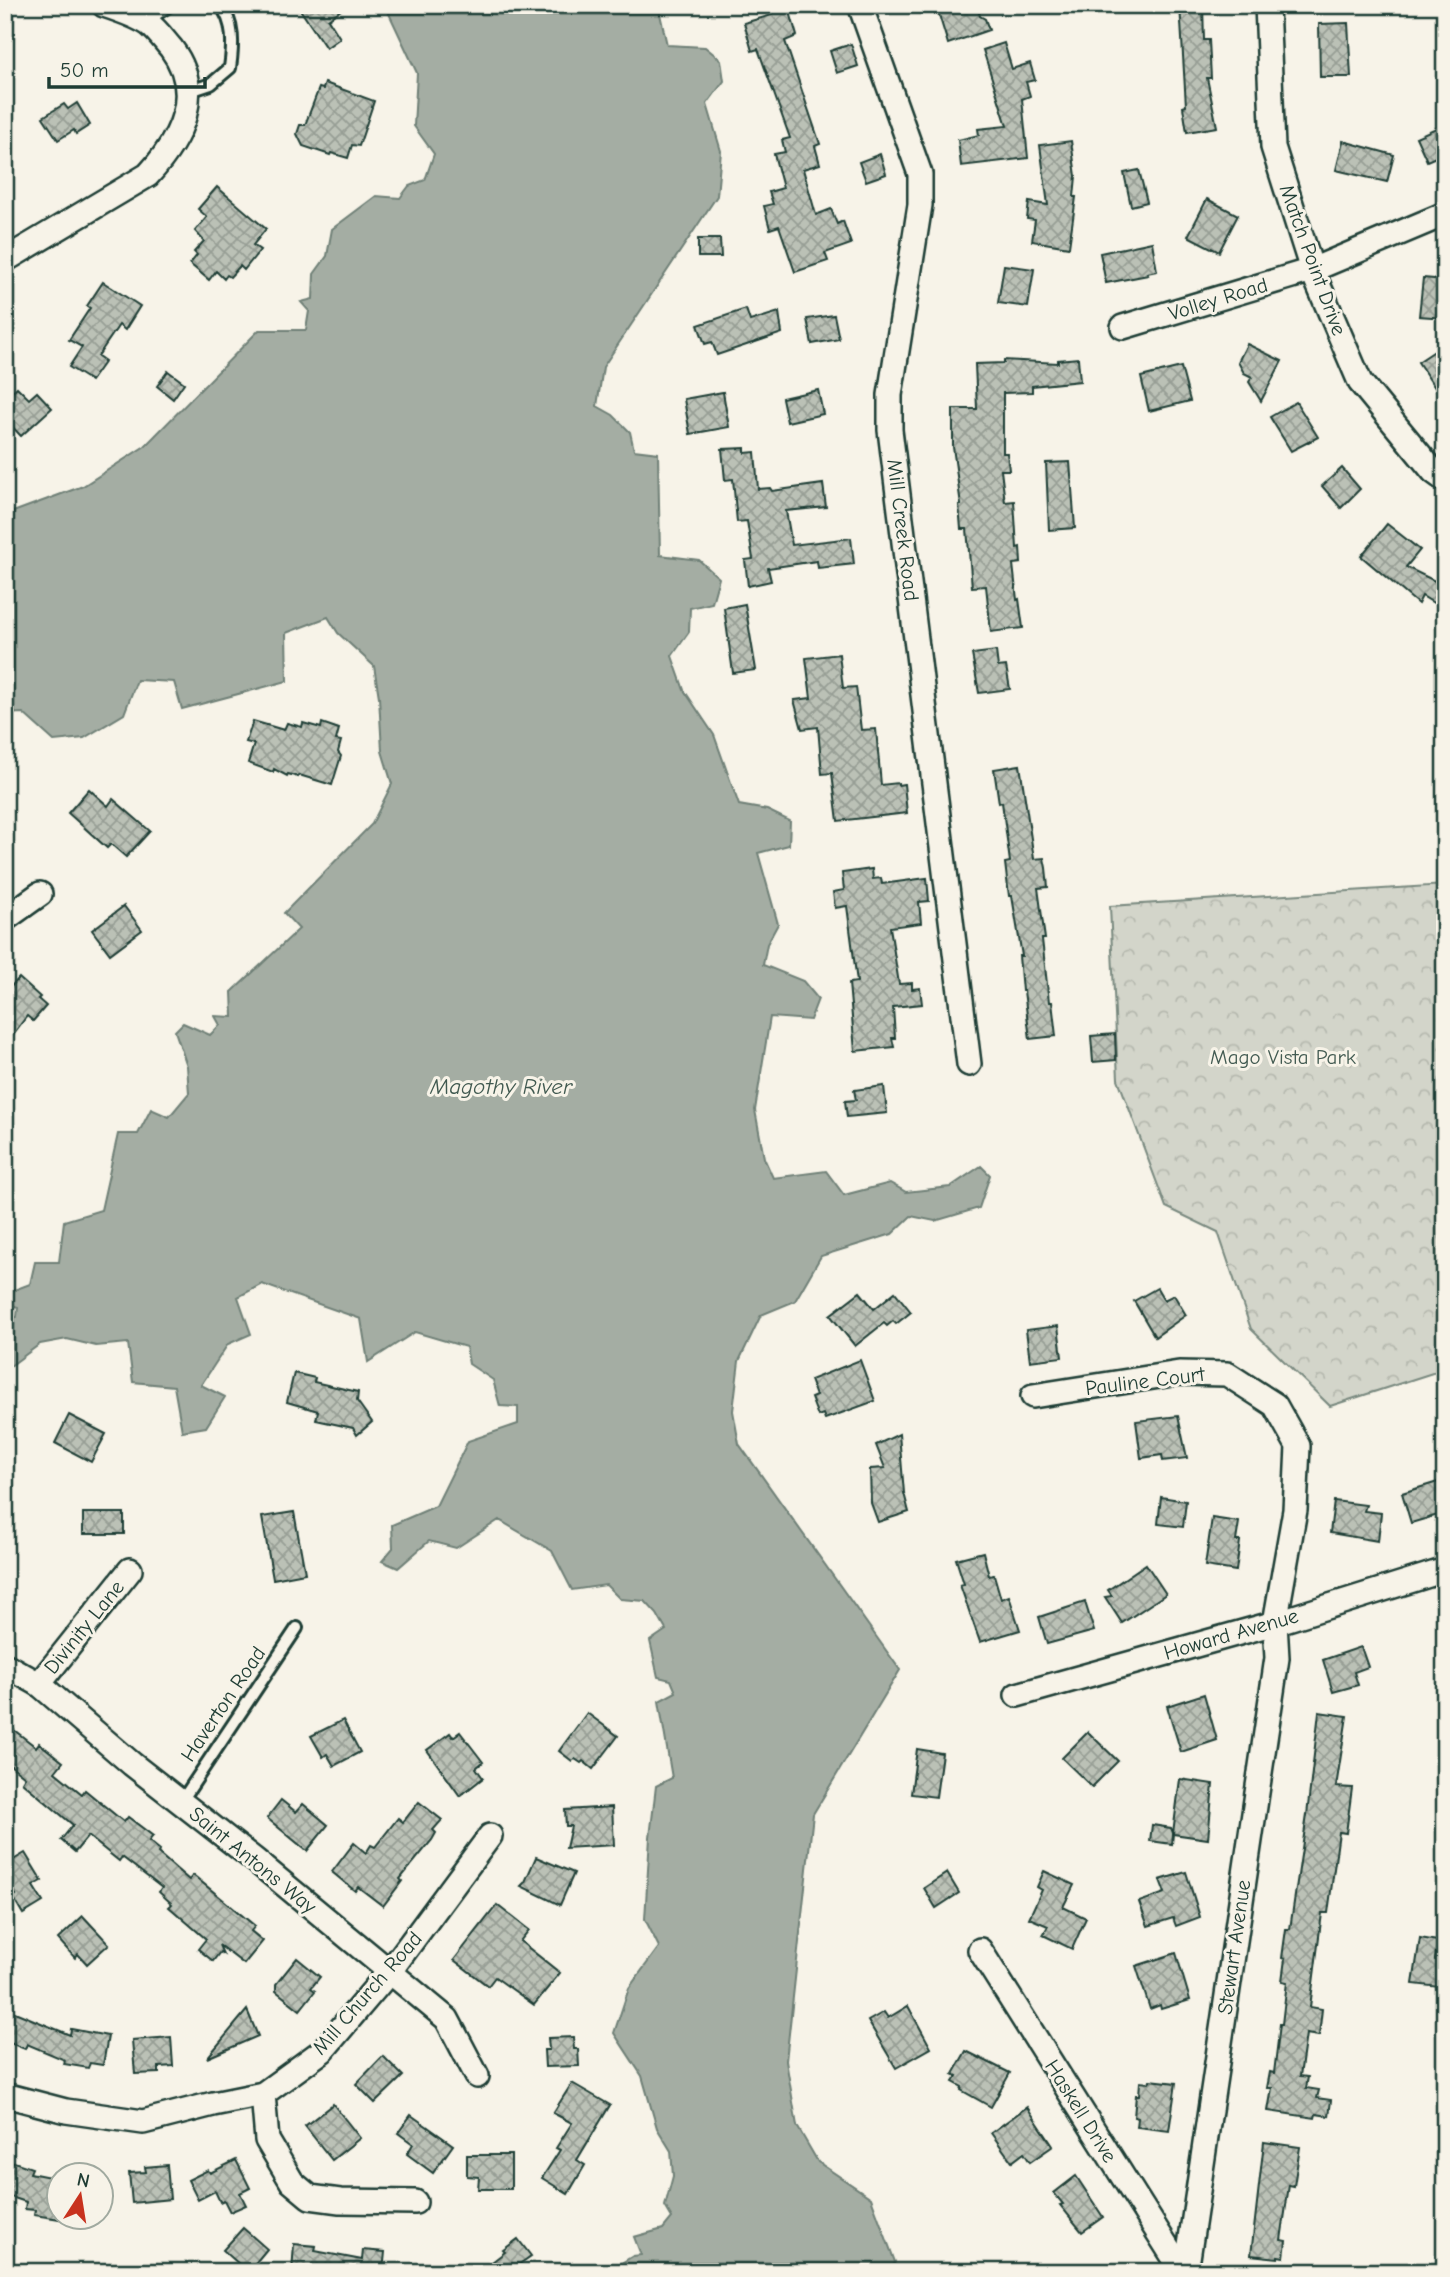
<svg xmlns="http://www.w3.org/2000/svg" width="1450" height="2277" viewBox="0 0 1450 2277" font-family="'Comic Neue',sans-serif">
<defs>
<pattern id="park-crowns" width="20" height="18" patternUnits="userSpaceOnUse" patternTransform="scale(1.75)"><rect width="20" height="18" fill="#d3d5ca"/><path d="M2 6a3 3 0 1 1 6 0M12 15a3 3 0 1 1 6 0" fill="none" stroke="#b5b8ae"/></pattern>
<pattern id="building-cross-hatch" width="8" height="8" patternUnits="userSpaceOnUse" patternTransform="scale(1.75)"><rect width="8" height="8" fill="#bbc1b6"/><path d="M0 0l8 8M0 8l8-8" fill="none" stroke="#979e95"/></pattern>
</defs>
<rect width="100%" height="100%" fill="#f7f3e8"/>
<filter id="ink" filterUnits="userSpaceOnUse"><feTurbulence type="fractalNoise" baseFrequency=".0143" numOctaves="2"/><feDisplacementMap in="SourceGraphic" scale="14" xChannelSelector="R" yChannelSelector="G"/><feConvolveMatrix kernelMatrix="1 2 1 2 8 2 1 2 1" color-interpolation-filters="sRGB"/></filter>
<g filter="url(#ink)">
<path fill="url(#park-crowns)" stroke="#79897f" stroke-width="2" d="M1445,885V1369L1330,1406L1251,1329L1218,1232L1166,1207L1118,1079L1110,906Z"/>
<path fill="#a4ada3" stroke="#6f8077" stroke-width="2" d="M385,5H658L667,45L705,47L721,60L724,81L707,104L721,151L717,196L603,367L597,406L613,415L630,432L634,450L658,453L660,555L699,560L719,578L712,603L690,608L689,632L672,656L684,690L714,735L739,805L767,810L790,821L789,845L758,853L778,924L767,944L763,965L803,981L818,999L810,1020L770,1017L755,1110L764,1158L773,1178L826,1171L844,1195L890,1183L906,1192L950,1187L981,1166L990,1175L979,1208L935,1221L911,1216L892,1234L821,1256L795,1301L761,1315L739,1361L733,1411L739,1444L900,1670L813,1814L786,2061L797,2126L818,2162L871,2198L895,2262L890,2272H596V2267L618,2265L633,2256L641,2255L634,2237L663,2229L672,2218L665,2206L673,2176L671,2151L657,2128L642,2076L614,2033L629,1988L659,1947L645,1919L650,1837L656,1786L672,1778L659,1701L676,1692L671,1680L658,1677L650,1641L666,1630L657,1614L645,1601L620,1599L606,1585L572,1590L552,1551L499,1520L456,1548L429,1541L398,1568L382,1561L393,1548L392,1525L436,1506L468,1441L518,1424V1407L500,1406L493,1380L469,1364L466,1347L415,1332L368,1362L361,1319L262,1284L238,1297L251,1334L228,1344L201,1385L225,1397L206,1427L182,1431L174,1386L133,1382L128,1343L96,1346L67,1339L40,1344L9,1367L5,1363V1319L17,1317L18,1307L7,1304L14,1290L30,1284L35,1262H59L64,1221L101,1210L118,1134H138L151,1109L169,1117L189,1093L187,1066L175,1031L183,1023L210,1035L220,1025L215,1016L233,1017L232,992L299,929L284,913L372,824L392,784L382,751L379,697L374,666L338,633L328,617L286,633L287,681L182,709L174,682L137,680L124,714L84,738L54,741L23,713L5,714V515L83,486L145,446L259,330H306L309,311L301,302L313,299L314,274L327,256L332,229L376,196L400,198L409,186L425,180L434,154L414,126L417,73Z"/>
<g fill="url(#building-cross-hatch)" stroke="#1f3d34" stroke-width="2">
<path d="M297,5H348L328,19L340,38L326,48Z"/>
<path d="M769,5H788L797,36L785,41L820,144L815,146L820,164L803,169L816,215L831,209L837,224L843,221L851,244L825,253L828,261L795,272L779,226L770,229L764,206L773,204L769,192L783,188L774,154L785,152L782,140L790,138L758,49L752,51L744,23L772,15Z"/>
<path d="M936,5H977L980,16L985,19L989,30L948,44Z"/>
<path d="M1180,5H1203L1204,40H1209L1211,78H1207L1217,127L1187,132L1183,107L1186,106Z"/>
<path d="M1348,23L1351,77H1320L1319,24Z"/>
<path d="M1004,43L1012,69L1030,63L1035,80L1026,82L1030,96L1022,99L1028,158L961,166L958,140L979,135L978,129L1007,126L983,50Z"/>
<path d="M851,44L858,66L837,73L830,51Z"/>
<path d="M325,83L374,101L359,146L352,145L348,158L331,153L330,155L303,146L297,134L300,125H305L319,88L323,89Z"/>
<path d="M77,103L90,125L76,134L74,130L58,140L43,117L64,104L68,109Z"/>
<path d="M1445,124V153L1427,161L1416,137Z"/>
<path d="M1071,141L1076,176L1074,197H1076L1069,247L1032,241L1035,220L1027,219L1029,202L1048,205L1040,145Z"/>
<path d="M1343,141L1394,155L1387,182L1336,170Z"/>
<path d="M880,154L886,174L866,181L859,162Z"/>
<path d="M1139,170L1147,202L1131,206L1124,173Z"/>
<path d="M217,187L266,229L253,245L260,250L244,270L240,266L230,277L227,275L224,279L216,271L209,280L190,264L197,255L194,252L204,241L195,231L207,217L198,209Z"/>
<path d="M1207,199L1238,215L1219,252L1188,236Z"/>
<path d="M698,239H720L721,257H698Z"/>
<path d="M1152,242L1157,271L1147,273L1148,275L1106,283L1100,253Z"/>
<path d="M1004,265L1034,269L1028,307L998,303Z"/>
<path d="M1423,278L1445,280V318L1419,316Z"/>
<path d="M103,282L140,306L125,330L119,325L98,356L105,361L91,381L69,367L82,347L69,340L90,308L87,306Z"/>
<path d="M746,309L750,321L779,312L782,333L717,355L712,342L705,344L698,325Z"/>
<path d="M834,315L839,339L812,344L807,319Z"/>
<path d="M1247,344L1282,361L1261,401L1249,382L1252,377L1244,373L1238,362Z"/>
<path d="M1445,344V403L1418,362Z"/>
<path d="M1078,358L1080,381L1032,386V392L1003,393V453H1007L1009,470H1001L1005,502L1014,501L1017,548L1020,547L1021,563L1013,564L1017,600L1019,599L1023,628L991,632L986,586L972,587L967,529H961L959,505H961L953,447V409H977L975,364L1004,363V360L1058,363V360Z"/>
<path d="M1181,367L1190,401L1149,411L1141,377Z"/>
<path d="M168,371L184,383L173,399L157,386Z"/>
<path d="M17,387L29,399L37,392L52,408L21,436L5,419V398Z"/>
<path d="M818,390L823,414L787,422L782,398Z"/>
<path d="M723,392L729,427L690,434L684,399Z"/>
<path d="M1296,402L1318,437L1291,451L1270,417Z"/>
<path d="M745,448V453L755,452L758,489L770,488L772,491L823,484L826,507L786,511L792,545L851,538L854,564L818,568L817,561L768,568L771,581L748,586L745,560L753,559L747,521L737,522L733,479L725,480L722,449Z"/>
<path d="M1070,462L1075,528L1049,530L1046,463Z"/>
<path d="M1342,468L1360,489L1341,508L1322,486Z"/>
<path d="M1387,524L1420,550L1406,567L1445,586V610L1422,596L1418,604L1361,556Z"/>
<path d="M745,604L756,670L733,673L724,608Z"/>
<path d="M996,651L998,667L1006,666L1010,689L979,693L972,654Z"/>
<path d="M839,654L843,688L856,687L861,730L876,729L881,785L898,783V785L904,784L907,813L838,821L832,773L822,774L818,727L802,729L794,700L811,698L806,658Z"/>
<path d="M253,721L284,730L287,723L302,727L303,723L321,728L322,723L339,729L336,740L341,741L338,752L341,756L332,785L299,775L298,777L288,774L287,776L274,769L273,772L248,763L254,744L246,742Z"/>
<path d="M1020,765L1034,859L1044,858L1046,868L1048,887L1038,888L1045,939H1042L1049,1002H1052L1056,1036L1030,1039L1024,991H1022L1019,956H1022L1012,896H1009L1005,863L1010,862L1002,802L999,803L994,769Z"/>
<path d="M89,789L108,806L113,799L150,831L126,857L111,844L107,848L68,813Z"/>
<path d="M872,869L873,879L881,878L882,884L927,878L929,901L919,902L921,923L890,927L899,984L912,983V989L920,988L922,1004L893,1007L895,1038H892L894,1047L855,1051L849,983L857,982L847,906L835,908L833,892L844,890L842,873Z"/>
<path d="M124,906L142,930L110,954L92,930Z"/>
<path d="M19,978L40,997L38,999L46,1006L33,1021L27,1016L5,1045V993Z"/>
<path d="M1115,1034L1116,1060L1093,1062L1091,1036Z"/>
<path d="M884,1086L887,1113L847,1117L845,1101L856,1100L854,1090Z"/>
<path d="M1157,1288L1164,1300L1174,1295L1186,1315L1155,1337L1134,1301Z"/>
<path d="M860,1292L874,1309L895,1292L911,1312L896,1324L893,1321L887,1326L884,1323L855,1346L830,1315Z"/>
<path d="M1058,1326L1062,1357L1030,1361L1026,1330Z"/>
<path d="M860,1360L875,1401L825,1419L823,1414L818,1416L811,1398L816,1396L810,1380Z"/>
<path d="M294,1373L315,1378L314,1382L358,1392L357,1401L372,1422L357,1435L353,1428L316,1420L318,1411L287,1402Z"/>
<path d="M69,1415L106,1434L91,1462L55,1443Z"/>
<path d="M1178,1416L1187,1458L1163,1461L1162,1455L1141,1458L1136,1421Z"/>
<path d="M899,1434L904,1493L909,1512L878,1522L871,1503L870,1469L885,1468L876,1445Z"/>
<path d="M1441,1481L1445,1494V1513L1411,1523L1402,1493Z"/>
<path d="M1161,1497L1186,1501L1183,1527L1158,1524Z"/>
<path d="M1334,1501L1366,1505L1364,1511L1381,1513L1378,1541L1330,1533Z"/>
<path d="M294,1512L305,1573L273,1579L262,1517Z"/>
<rect x="83" y="1513" width="41" height="21"/>
<path d="M1212,1518L1239,1522L1236,1541H1240L1236,1571L1205,1566Z"/>
<path d="M983,1552L989,1576L994,1575L1001,1599L1009,1596L1020,1630L980,1642L960,1585L964,1584L956,1559Z"/>
<path d="M1146,1564L1166,1594L1122,1623L1105,1597L1112,1596L1108,1590Z"/>
<path d="M1085,1602L1094,1631L1047,1644L1039,1617Z"/>
<path d="M1361,1647L1368,1667L1354,1672L1358,1685L1333,1692L1323,1660Z"/>
<path d="M1204,1694L1217,1740L1181,1752L1167,1706Z"/>
<path d="M1319,1712L1347,1716L1336,1787L1352,1788L1346,1833L1339,1832L1328,1913H1322L1310,2007L1322,2009L1319,2036L1306,2034L1300,2076L1308,2077L1306,2088L1319,2090L1317,2098L1331,2100L1329,2116L1316,2114L1315,2118L1268,2111L1272,2088H1267L1270,2072L1274,2073L1280,2024H1282L1287,1982L1282,1981L1285,1959L1282,1958L1286,1929H1290L1307,1815Z"/>
<path d="M587,1713L618,1736L593,1769L583,1761L581,1763L575,1759L572,1761L559,1751Z"/>
<path d="M343,1720L360,1752L334,1766L327,1754L323,1757L311,1736Z"/>
<path d="M5,1723L36,1747L39,1743L63,1762L55,1772L82,1794L85,1790L124,1822L128,1817L153,1836L149,1841L160,1850L158,1853L189,1880L193,1875L255,1926L251,1931L263,1941L244,1964L219,1945L223,1954L220,1952L213,1961L198,1949L206,1939L169,1907L172,1904L159,1892L162,1888L122,1857L119,1861L88,1836L75,1852L61,1840L73,1825L22,1782L25,1777L5,1761Z"/>
<path d="M460,1732L483,1762L476,1768L483,1778L460,1796L427,1750L450,1733L453,1737Z"/>
<path d="M1088,1732L1118,1761L1092,1787L1062,1758Z"/>
<path d="M917,1749L942,1753L936,1797L911,1794Z"/>
<path d="M1180,1779L1213,1784L1208,1839L1173,1834L1172,1844L1150,1841L1152,1825L1171,1828L1173,1833Z"/>
<path d="M281,1800L296,1812L303,1804L328,1825L307,1851L267,1818Z"/>
<path d="M419,1802L442,1820L433,1830L436,1833L432,1840L400,1879L402,1881L383,1906L358,1887L355,1891L332,1872L354,1843L366,1853L371,1845L375,1847L398,1818L403,1822Z"/>
<path d="M612,1807L614,1845L566,1848L571,1826H566L565,1810Z"/>
<path d="M25,1853L42,1881L33,1886L43,1902L23,1914L13,1897L16,1895L5,1878V1865Z"/>
<path d="M536,1857L574,1873L560,1905L521,1886L525,1882Z"/>
<path d="M1044,1871L1074,1885L1063,1907L1086,1918L1072,1949L1043,1935L1048,1926L1029,1918L1042,1890L1037,1887Z"/>
<path d="M1186,1872L1200,1917L1176,1926L1173,1918L1148,1926L1139,1902L1165,1893L1160,1880Z"/>
<path d="M947,1873L959,1893L936,1908L924,1888Z"/>
<path d="M497,1905L529,1930L520,1941L560,1973L534,2005L495,1977L488,1986L454,1960Z"/>
<path d="M83,1916L109,1944L87,1964L78,1954L75,1958L58,1939Z"/>
<path d="M1420,1938L1438,1941L1435,1960L1442,1961L1439,1987L1413,1984Z"/>
<path d="M1176,1953L1190,2000L1161,2009L1160,2005L1150,2009L1136,1966Z"/>
<path d="M297,1958L320,1977L311,1988L315,1991L300,2010L276,1991V1984Z"/>
<path d="M908,2006L931,2048L896,2068L868,2021L884,2012L888,2018Z"/>
<path d="M5,2008L70,2035L71,2029L108,2036L103,2065L90,2063L88,2068L64,2064L65,2060L27,2044L25,2049L5,2041Z"/>
<path d="M247,2010L258,2036L207,2058Z"/>
<path d="M171,2037L173,2066L159,2067V2073L135,2074L132,2040Z"/>
<path d="M573,2037L574,2049H578L579,2066L545,2067L544,2050H549L548,2038Z"/>
<path d="M966,2051L1010,2073L991,2107L961,2090L962,2087L953,2082L957,2076L953,2074Z"/>
<path d="M383,2056L403,2076L375,2103L356,2084Z"/>
<path d="M1150,2080L1176,2083L1169,2131L1137,2127L1138,2118L1134,2117L1136,2095H1139L1140,2082L1149,2083Z"/>
<path d="M572,2083L610,2105L577,2160L585,2165L568,2194L542,2178L560,2150L556,2148L572,2123L553,2113Z"/>
<path d="M333,2104L360,2138L332,2160L305,2126Z"/>
<path d="M1027,2107L1053,2146L1030,2162L1024,2153L1012,2162L991,2133Z"/>
<path d="M411,2115L453,2145L433,2173L407,2154L413,2144L398,2133Z"/>
<path d="M1264,2142L1300,2147L1294,2186L1289,2185L1281,2240L1286,2241L1284,2257L1278,2256V2258L1251,2255Z"/>
<path d="M467,2155H511V2189H478L479,2177L467,2176Z"/>
<path d="M5,2159L32,2168L30,2173L60,2179V2219L34,2215L35,2210L25,2209L26,2202L5,2195Z"/>
<path d="M236,2160L250,2188L240,2193L246,2205L230,2212L224,2200L220,2202L215,2191L198,2200L188,2180L208,2170L210,2173Z"/>
<path d="M167,2165L170,2199L132,2203L129,2173L146,2172L145,2167Z"/>
<path d="M1076,2176L1103,2217L1082,2232L1060,2205L1063,2204L1054,2193Z"/>
<path d="M243,2228L267,2249L248,2272L223,2250Z"/>
<path d="M518,2239L531,2256L508,2272H479L505,2252L503,2250Z"/>
<path d="M294,2244L316,2246L315,2251L362,2260L363,2250L385,2252L383,2272H292Z"/>
</g>
<g fill="none" stroke-linecap="round" stroke-linejoin="round">
<defs>
<g id="service">
<path d="M145,22L170,5"/>
<path d="M187,92L211,84L230,68C233,47 235,22 220,5"/>
<path d="M181,1802L297,1628"/>
</g>
<g id="minor">
<path d="M860,5L920,174V205L890,395V430L969,1064"/>
<path d="M1267,5L1273,147L1312,270L1360,382L1434,472L1445,480"/>
<path d="M5,260L148,175C181,139 205,93 171,48C164,40 157,30 149,24C135,15 119,10 104,5"/>
<path d="M1123,327L1312,270L1445,214"/>
<path d="M5,919L40,894"/>
<path d="M1033,1396L1179,1373L1227,1374L1275,1405L1298,1446L1295,1510L1275,1623L1277,1658L1186,2272"/>
<path d="M5,1665L39,1684L132,1764L256,1861L447,2019L477,2076"/>
<path d="M39,1684L130,1570"/>
<path d="M1017,1695L1275,1623L1445,1570"/>
<path d="M980,1950L1183,2272"/>
<path d="M263,2094L267,2140L292,2182L310,2197L340,2201L415,2202"/>
<path d="M5,2095L66,2111L143,2122L213,2104L263,2094L322,2051L390,1971L490,1836"/>
</g>
</defs>
<use href="#service" stroke="#1f3d34" stroke-width="16"/>
<use href="#minor" stroke="#1f3d34" stroke-width="28"/>
<use href="#service" stroke="#f7f3e8" stroke-width="10"/>
<use href="#minor" stroke="#f7f3e8" stroke-width="23"/>
</g>
</g>
<g text-anchor="middle" dominant-baseline="central" stroke-width="6" stroke-linejoin="round" paint-order="stroke">
<g font-size="21" fill="#1f3d34" stroke="#f7f3e8">
<text transform="translate(1313 260) rotate(70)">Match Point Drive</text>
<text transform="translate(1218 299) rotate(-17)">Volley Road</text>
<text transform="translate(903 530) rotate(83)">Mill Creek Road</text>
<text transform="translate(1145 1381) rotate(-7)">Pauline Court</text>
<text transform="translate(84 1627) rotate(-51)">Divinity Lane</text>
<text transform="translate(1231 1634) rotate(-16)">Howard Avenue</text>
<text transform="translate(223 1704) rotate(-56)">Haverton Road</text>
<text transform="translate(253 1860) rotate(39)">Saint Antons Way</text>
<text transform="translate(1234 1947) rotate(-82)">Stewart Avenue</text>
<text transform="translate(367 1993) rotate(-49)">Mill Church Road</text>
<text transform="translate(1081 2111) rotate(58)">Haskell Drive</text>
</g>
<g font-size="21" fill="#435b52" stroke="#f7f3e8">
<text x="1283" y="1057">Mago Vista Park</text>
</g>
<g font-size="23" font-style="italic" fill="#405950" stroke="#f7f3e8">
<text x="501" y="1086">Magothy River</text>
</g>
</g>
<rect width="1450" height="2277" fill="none" stroke="#f7f3e8" stroke-width="28"/>
<rect x="14" y="14" width="1422" height="2249" fill="none" stroke="#1f3d34" stroke-width="2.5" filter="url(#ink)"/>
<g transform="translate(80 2196) rotate(12)"><circle r="33" fill="#f7f3e8" stroke="#a1aaa0" stroke-width="2"/>
<path d="M0-5L12 26L0 18L-12 26Z" fill="#c8321e"/>
<text y="-10" font-size="19" font-weight="bold" text-anchor="middle" fill="#1f3d34">N</text>
</g>
<path d="M49 77v10h156v-10" fill="none" stroke="#1f3d34" stroke-width="3.5"/>
<text x="60" y="77" font-size="21" fill="#1f3d34" stroke="#f7f3e8" stroke-width="5" paint-order="stroke">50 m</text>
</svg>
